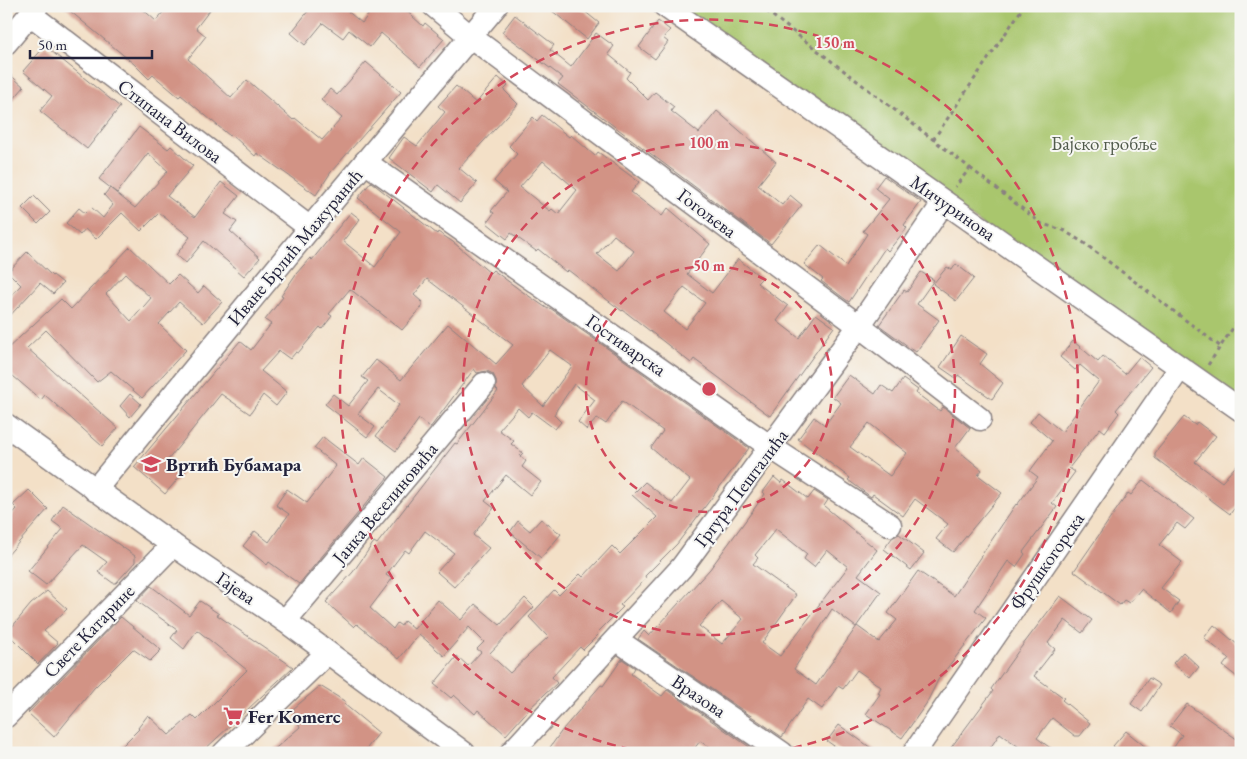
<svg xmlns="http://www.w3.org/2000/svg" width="1247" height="759" viewBox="0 0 1247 759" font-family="'EB Garamond',serif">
<rect width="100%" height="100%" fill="#f6f6f2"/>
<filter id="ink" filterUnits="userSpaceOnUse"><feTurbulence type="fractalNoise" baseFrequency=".02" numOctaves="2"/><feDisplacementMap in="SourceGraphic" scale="10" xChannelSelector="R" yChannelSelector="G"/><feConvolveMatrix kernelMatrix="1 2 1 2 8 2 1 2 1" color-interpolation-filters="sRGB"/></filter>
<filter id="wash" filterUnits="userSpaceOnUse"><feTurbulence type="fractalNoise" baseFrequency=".0096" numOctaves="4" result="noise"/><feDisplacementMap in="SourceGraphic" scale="20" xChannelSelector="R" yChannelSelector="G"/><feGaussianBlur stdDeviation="1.12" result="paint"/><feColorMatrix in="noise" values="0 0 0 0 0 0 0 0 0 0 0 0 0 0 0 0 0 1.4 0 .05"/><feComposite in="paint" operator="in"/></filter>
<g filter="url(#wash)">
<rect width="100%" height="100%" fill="#f3e0c7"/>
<path fill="#a9c66d" stroke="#667454" d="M669,6H1241V405Z"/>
<g id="blocks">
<g fill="#d29385" fill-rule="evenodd">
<path d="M64,6H139L156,21L168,6H213L196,28L206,36L188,59L231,98L247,80L293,120L295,118L322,140L342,118L321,100L330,89L337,95L366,62L401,92L331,172L316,195L257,153L255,156L231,134L230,136L181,95L179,97L153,75L149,79L134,64Z"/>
<path d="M312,6H341L362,23L375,6H401L423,26L425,23L444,39L420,67L381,33L370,47L349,30L343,38L323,23L305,45L291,33Z"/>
<path d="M546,6H578L599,23L587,39Z"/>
<path d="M515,15L554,45L550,50L571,67L596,33L614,46L608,54L630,72L626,78L648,100L655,92L674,107L671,111L699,133L717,111L776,162L758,185L782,205L790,195L802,205L771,244L558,84L563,78L502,32Z"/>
<path d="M658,21L670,30L663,38L668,42L655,59L639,47Z"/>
<path d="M45,46L120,107L87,149L40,111L52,96L23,71Z"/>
<path d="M6,71L24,87L6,108Z"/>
<path d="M498,77L508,86L504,90L518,104L459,168L477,183L460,203L438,185L433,192L389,158L404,137L417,146L445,112L438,106L456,86L476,103Z"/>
<path d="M542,115L569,137L571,135L595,156L598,152L639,182L631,192L662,216L668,208L710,244L687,274L712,293L738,259L762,278L757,283L788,306L777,321L799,338L816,314L834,327L770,416L694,359L691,363L623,310L622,311L568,270L566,272L538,249L536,251L511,233L507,239L487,223L494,213L491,211L507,192L494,181L517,154L509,146L533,117L537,121ZM543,161L577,190L558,214L552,209L550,211L520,187ZM614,235L634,251L619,271L597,254ZM684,287L705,303L685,329L664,312Z"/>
<path d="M139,127L168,149L171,146L193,166L167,196L195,217L221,182L239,196L225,214L237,222L230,231L260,258L244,276L204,241L186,263L176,255L190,237L159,213L141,231L122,213L96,239L85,229L80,235L66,223L79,208L85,213L91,207L103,218L113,205L104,195L110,188L135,208L168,171L148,153L117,193L99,179Z"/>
<path d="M884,176L921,202L904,225L907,228L888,251L885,248L849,302L821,281L823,279L804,264L820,245L846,266L867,234L863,231L889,199L875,188Z"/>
<path d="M371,182L437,234L438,232L453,242L490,273L493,270L520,290L548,309L550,308L749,448L677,544L645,576L646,578L620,605L623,607L597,633L598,635L583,650L580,647L552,677L557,683L531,707L506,735L478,710L475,714L454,695L451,698L434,684L457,656L468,666L481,652L477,649L484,642L469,627L444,656L419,634L399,659L357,624L354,627L326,602L353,572L374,542L377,544L455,443L457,444L498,391L496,389V380L493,374L487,371L477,373L474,369L430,428L419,419L396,451L376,436L399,405L378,389L358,414L375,427L367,437L325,404L333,394L348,406L368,381L362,377L376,360L401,380L448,324L496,364L513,345L427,279L414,295L422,302V307L402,330L350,289L329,314L332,316L322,329L320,327L298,353L296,352L290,359L279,351L261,371L287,392L276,406L263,395L250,414L221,394L167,461L182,474L165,494L134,467L240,341L251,350L271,324L265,320L283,297L281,296L296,274L310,258L312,260L351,212L360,219L343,241L375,267L401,232L358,198ZM550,350L572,366L543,406L522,386ZM574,384L595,400L578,422L587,430L597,418L606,424L622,401L663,431L651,448L690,480L672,503L645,482L632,495L657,517L620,554L612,546L583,577L580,574L559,595L554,590L529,617L548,637L510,673L489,654L534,607L525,598L500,625L475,604L461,620L438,600L414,629L404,621L401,626L397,623L393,629L370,608L392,579L386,575L405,550L409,553L425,531L454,553L437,572L454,587L489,548L473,535L494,508L485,501L506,475L530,495L541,482L522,467L526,461L520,456L523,453L511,444L514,441L499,430L518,408L528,417L532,412L555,429L561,422L554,415L557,409Z"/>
<path d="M34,196L50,212L38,224L22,208Z"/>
<path d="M130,247L169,284L178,275L198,293L204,286L222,302L203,323L179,302L159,324L186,350L142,398L111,371L97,382L46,330L27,348L118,428L102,446L45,395L41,400L6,370V350L61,299L71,309ZM125,274L151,298L131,321L106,294Z"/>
<path d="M27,252L52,276L53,275L63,283L53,294L40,283L6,320V301L21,285L8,272Z"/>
<path d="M956,264L974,278L956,301L933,284L947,267L952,270Z"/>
<path d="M921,272L934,280L917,304L939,320L916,352L879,325L904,290L907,292Z"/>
<path d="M961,336L987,354L980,364L1003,383L992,399L958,375L956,378L940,367Z"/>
<path d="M1073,341L1098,362L1103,356L1125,374L1139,357L1151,367L1116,410L1119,413L1105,432L1100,428L1069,468L1075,472L1052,503L1057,507L1023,552L1025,554L1016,567L1008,561L975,610L986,618L938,680L926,704L902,738L866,714L880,694L878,693L881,687L857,670L843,689L838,686L822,709L808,699L782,737L638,639L644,631L649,636L710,569L765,494L763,492L774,477L781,483L783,480L808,499L814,491L828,500L824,506L877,550L858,575L881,592L856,627L832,609L794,669L816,685L857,626L879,642L897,620L888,613L918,571L954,596L1016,504L1017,505L1038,477L1030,471L1052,441L1030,422L1038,412L1062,432L1099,381L1080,365L1075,370L1060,357ZM776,529L807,554L804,559L814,567L827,550L848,567L780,656L762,643L796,595L753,564L758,558L755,555ZM721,601L743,619L722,644L699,626Z"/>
<path d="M849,375L875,394L881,385L893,393L903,379L918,390L916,393L940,411L943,407L970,428L955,448L982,470L978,475L1002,493L953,552L936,539L948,524L915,499L903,516L873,494L871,497L848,480L850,478L798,439L814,417L825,425L841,403L833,397ZM869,423L907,453L890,476L850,447Z"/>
<path d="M130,394L141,404L130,417L120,406Z"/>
<path d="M1184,417L1195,425L1197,422L1216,436L1195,462L1222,482L1241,460V500L1230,514L1155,458V453Z"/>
<path d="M323,437L359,465L364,458L388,477L299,584L269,562L267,565L243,546L255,531L269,542L289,514L276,505L287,489L307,503L336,466L314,448Z"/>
<path d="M1143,480L1194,519L1185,529L1177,523L1159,545L1182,562L1161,588L1179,601L1171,613L1141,589L1129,603L1124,600L1120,605L1074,571L1128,493L1131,495Z"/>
<path d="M29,490L48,509L6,557V521L17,509L13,505Z"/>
<path d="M63,505L135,556V562L116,583H113L98,572L107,562L83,545L46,585L28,571L63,529L52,521Z"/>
<path d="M541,519L561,534L541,558L510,532L518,521L530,531Z"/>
<path d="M899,534L924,553L911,570L884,549L892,538Z"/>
<path d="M151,586L189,615L200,601L219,614L217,615L293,667L201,753H115L139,729L138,728L148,715L169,735L192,715L197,720L247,670L197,630L184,649L171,638L177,630L137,601Z"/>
<path d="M47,591L67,609L44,631L58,643L38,664L7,633L31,604Z"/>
<path d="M1060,596L1092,620L1082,633L1065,620L1048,643L1055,649L1034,676L1064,698L1062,700L1090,723L1080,736H1075L1052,718L1037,738L1057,753H1027L1000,733L987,753H947L993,691L991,689L1019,650Z"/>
<path d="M121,617L161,650L150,661L133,649L94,688L54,737L28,713Z"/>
<path d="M1214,625L1238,645L1241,641V680L1223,666L1229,658L1204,638Z"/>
<path d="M1183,652L1199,667L1190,678L1173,663Z"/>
<path d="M622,659L635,668L631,674L662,696L667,690L758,753H717L700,741L691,753H546L563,729L601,685L603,686Z"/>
<path d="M1149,678L1160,685L1142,712L1131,704Z"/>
<path d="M320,686L346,702L344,704L379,733L363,753H270L300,727L293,709Z"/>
<path d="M1187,704L1241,742V748L1237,753H1170L1182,735L1170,726Z"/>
<path d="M839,725L878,753H844L827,741Z"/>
<path d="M1126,731L1153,753H1121L1113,746Z"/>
</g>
</g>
</g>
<g filter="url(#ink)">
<use href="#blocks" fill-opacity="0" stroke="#8a8181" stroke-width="1"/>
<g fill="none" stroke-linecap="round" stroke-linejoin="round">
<defs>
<g id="minor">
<path d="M434,6L471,37L859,326L980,419"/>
<path d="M665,6L1241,410"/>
<path d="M30,14L310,228"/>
<path d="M6,43L37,6"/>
<path d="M365,162L772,448L890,525"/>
<path d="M6,425L173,545L285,621L464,753"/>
<path d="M95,490L310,228L496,6"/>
<path d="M285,621L484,384"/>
<path d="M617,640L782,753"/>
<path d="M6,716L173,545"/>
<path d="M224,753L327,653"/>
<path d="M511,753L682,567L859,326L944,202"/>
<path d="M914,753L1180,368"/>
</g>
</defs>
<use href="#minor" stroke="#8a8181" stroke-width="25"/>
<g stroke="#8a8181" stroke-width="3" stroke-dasharray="4 4" stroke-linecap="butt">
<path d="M760,6L970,168L955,187"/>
<path d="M767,12L771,6"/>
<path d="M933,140L1024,6"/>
<path d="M970,168L1042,224L1063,230L1084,243L1221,347"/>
<path d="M1208,365L1241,316"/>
</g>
<use href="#minor" stroke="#fff" stroke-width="22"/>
</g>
</g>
<g fill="none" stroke="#d1495b" stroke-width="2.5" stroke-dasharray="9 6">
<circle cx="709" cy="389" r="123"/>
<circle cx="709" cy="389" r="246"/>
<path d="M645 752A369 369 0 1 1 773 752"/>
</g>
<defs>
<symbol id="school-bare" viewBox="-9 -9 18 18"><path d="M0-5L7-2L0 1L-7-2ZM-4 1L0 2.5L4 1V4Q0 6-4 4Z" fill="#d1495b" stroke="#f6f6f2" stroke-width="2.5" paint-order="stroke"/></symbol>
<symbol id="supermarket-bare" viewBox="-9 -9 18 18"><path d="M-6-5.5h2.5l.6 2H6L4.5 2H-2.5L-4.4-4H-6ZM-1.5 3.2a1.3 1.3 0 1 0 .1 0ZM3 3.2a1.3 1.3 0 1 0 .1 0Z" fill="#d1495b" stroke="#f6f6f2" stroke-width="2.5" paint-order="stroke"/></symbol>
</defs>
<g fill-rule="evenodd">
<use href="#school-bare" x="137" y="450" width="28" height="28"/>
<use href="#supermarket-bare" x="219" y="702" width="28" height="28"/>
</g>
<g text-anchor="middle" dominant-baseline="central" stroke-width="4" stroke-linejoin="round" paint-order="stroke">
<g font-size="19" fill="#22223b" stroke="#f6f6f2">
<text transform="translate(170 121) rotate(37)">Стипана Вилова</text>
<text transform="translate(953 208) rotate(35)">Мичуринова</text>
<text transform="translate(707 213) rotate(37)">Гогољева</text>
<text transform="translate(295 247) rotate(-50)">Иване Брлић Мажуранић</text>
<text transform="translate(626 345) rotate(35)">Гостиварска</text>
<text transform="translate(741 488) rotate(-53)">Гргура Пешталића</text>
<text transform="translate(385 503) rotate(-50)">Јанка Веселиновића</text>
<text transform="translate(1047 561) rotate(-55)">Фрушкогорска</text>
<text transform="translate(236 588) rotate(34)">Гајева</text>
<text transform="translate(89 631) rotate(-46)">Свете Катарине</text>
<text transform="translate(699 696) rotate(34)">Вразова</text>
</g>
<g font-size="19" fill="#515b4c" stroke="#f6f6f2">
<text x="1104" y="143">Бајско гробље</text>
</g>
<g font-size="19" font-weight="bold" fill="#22223b" stroke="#f6f6f2" text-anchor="start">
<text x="166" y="464">Вртић Бубамара</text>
<text x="248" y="716">Fer Komerc</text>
</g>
</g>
<circle cx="709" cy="389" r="8" fill="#d1495b" stroke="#f6f6f2" stroke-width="2.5"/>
<g font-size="15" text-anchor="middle" font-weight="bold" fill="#d1495b" stroke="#f6f6f2" stroke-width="4" stroke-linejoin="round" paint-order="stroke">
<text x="835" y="48">150 m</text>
<text x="709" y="148">100 m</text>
<text x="709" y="271">50 m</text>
</g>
<rect width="1247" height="759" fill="none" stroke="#f6f6f2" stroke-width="25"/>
<path d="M30 50v8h122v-8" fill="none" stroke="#22223b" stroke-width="2.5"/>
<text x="38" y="50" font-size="15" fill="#22223b" stroke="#f6f6f2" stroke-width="4" paint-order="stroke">50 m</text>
</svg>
